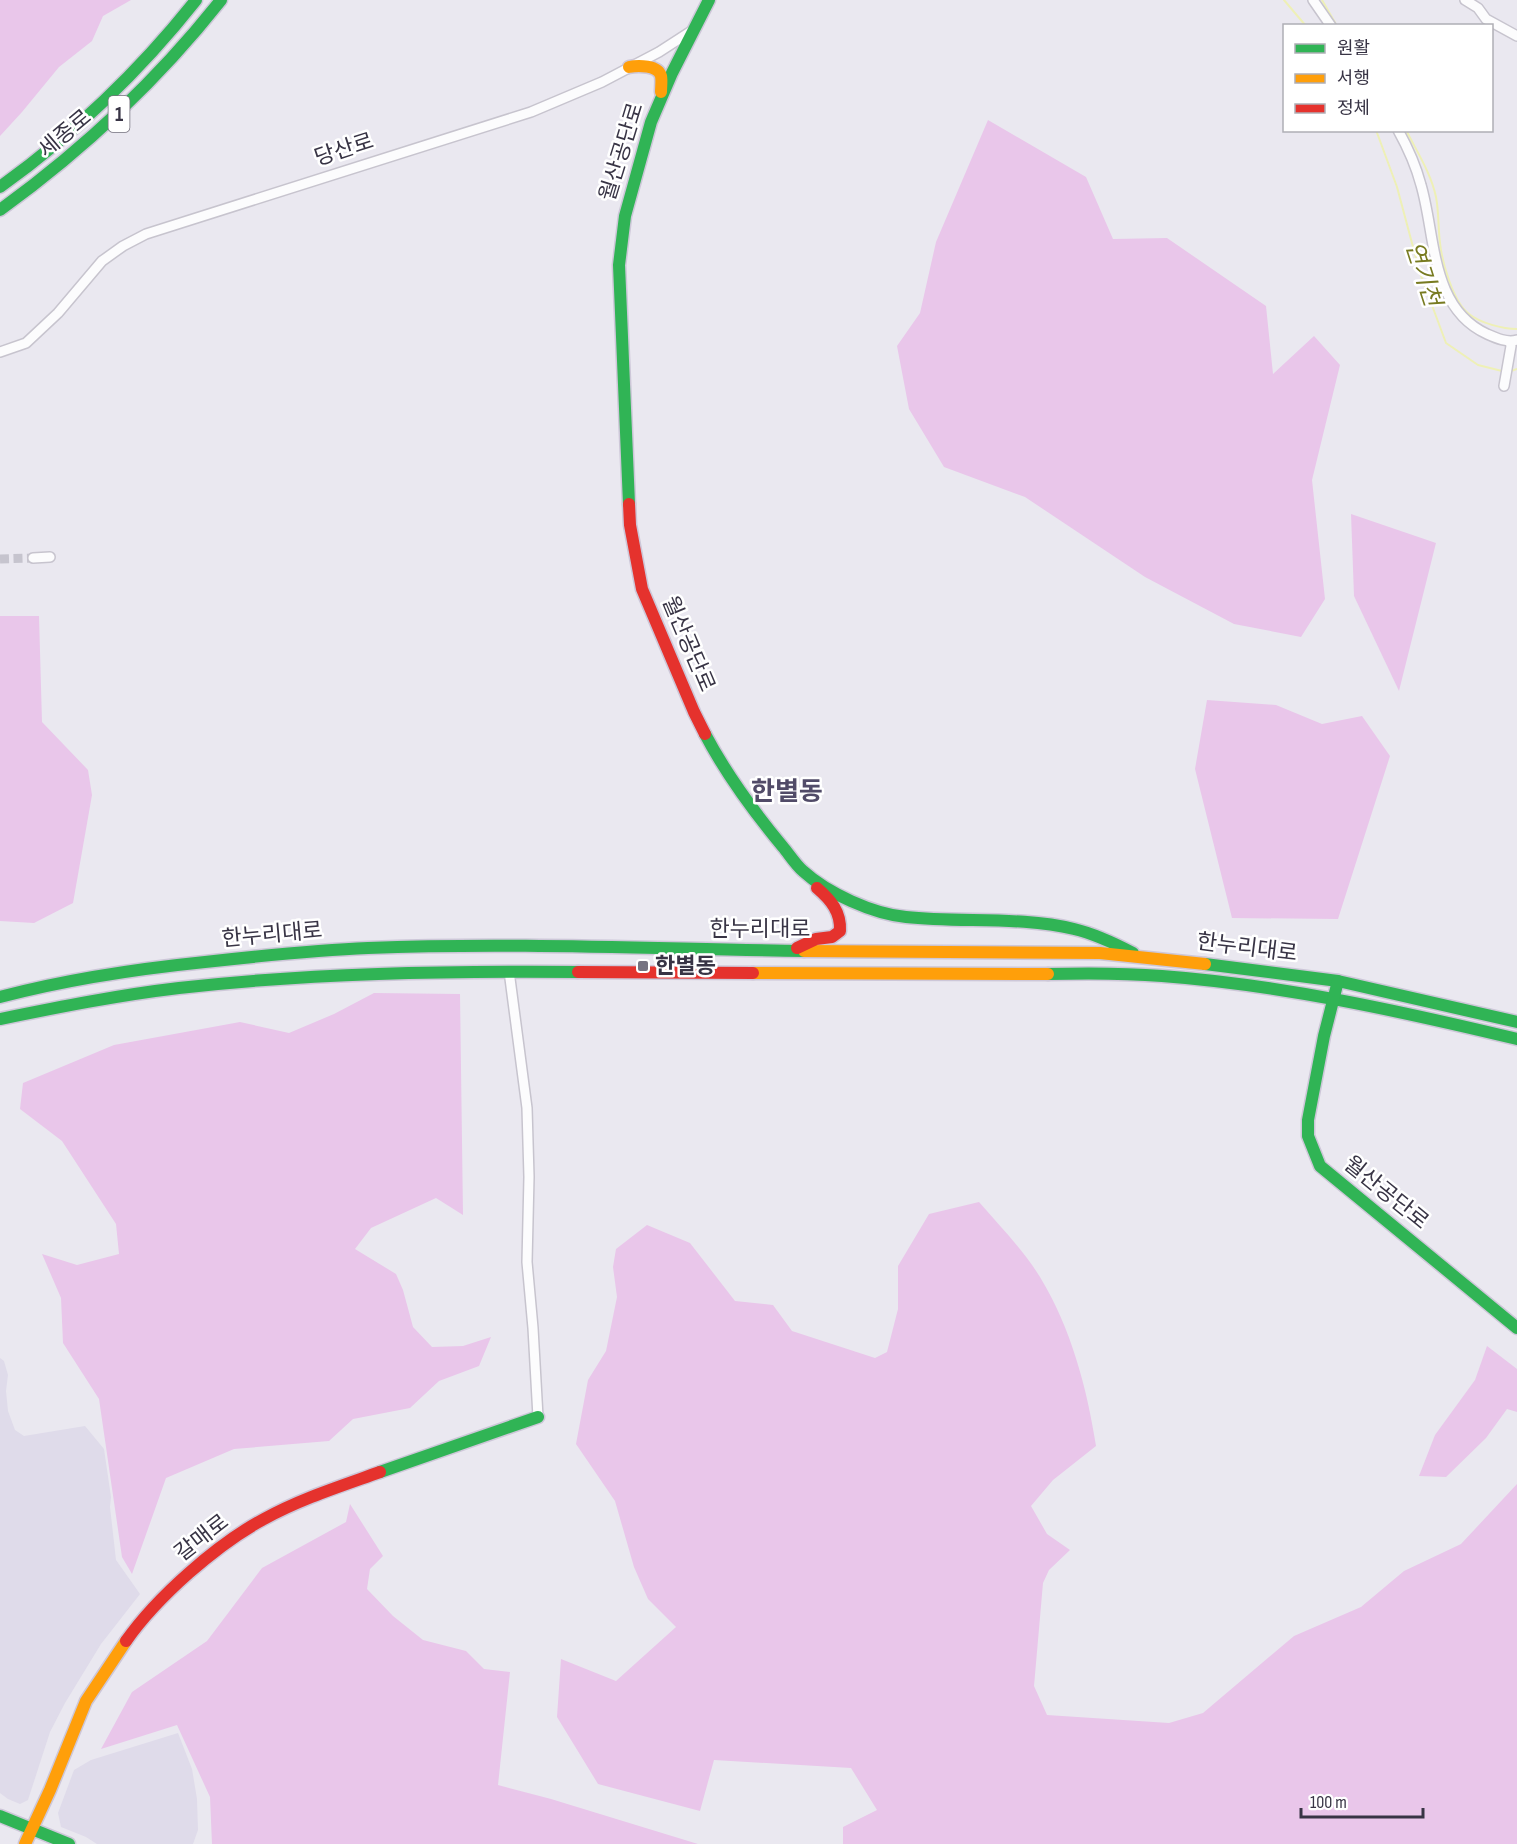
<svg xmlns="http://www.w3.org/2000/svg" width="1517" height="1844" viewBox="0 0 1517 1844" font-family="'Sofia Sans Condensed','Noto Sans KR',sans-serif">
<rect width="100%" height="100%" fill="#eae8f0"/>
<g fill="#dfdbea">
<path d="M0,1358L4,1361L8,1375L6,1391L8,1411L15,1430L24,1436L85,1426L104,1449L111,1497L110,1507L116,1560L140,1594L101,1644L65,1703L50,1732L28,1800L20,1804L8,1799L0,1793Z"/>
<path d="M178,1733L192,1769L197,1799L198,1830L193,1844H97L86,1837L61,1827L58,1813L74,1770L91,1760Z"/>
</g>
<g fill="#e9c6ea">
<path d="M0,0H131L103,16L92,41L59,67L22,112L0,136Z"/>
<path d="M988,120L1086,177L1113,239L1167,238L1266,306L1273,374L1314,336L1340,365L1312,480L1325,599L1301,637L1234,624L1145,577L1025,497L944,467L909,409L897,346L920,313L936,242Z"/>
<path d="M1351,514L1436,543L1399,691L1354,596Z"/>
<path d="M0,616H39L42,722L88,770L92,795L73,903L34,923L0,921Z"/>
<path d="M1207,700L1276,705L1322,724L1362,716L1390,756L1338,919L1232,918L1195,769Z"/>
<path d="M374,993L460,994L463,1215L436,1198L371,1228L355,1249L396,1274L403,1290L413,1327L432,1347L463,1346L491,1337L479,1366L439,1381L410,1408L353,1419L329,1441L234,1449L166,1478L132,1574L122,1557L99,1399L63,1343L61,1298L42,1254L77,1265L119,1254L116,1224L62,1141L20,1109L23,1083L114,1045L240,1022L289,1033L334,1014Z"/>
<path d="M979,1202C1000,1226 1023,1250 1040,1277C1071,1328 1087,1388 1096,1446L1053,1480L1031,1506L1047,1534L1070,1550L1049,1570L1043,1583L1034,1686L1047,1715L1169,1723L1203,1713L1294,1636L1361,1607L1404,1571L1461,1544L1517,1484V1844H843V1827L877,1810L851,1768L714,1760L700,1811L598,1784L557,1717L561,1659L616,1681L676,1627L648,1599L634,1567L615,1501L576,1444L588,1380L606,1351L617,1297L613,1267L616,1249L647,1225L690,1243L735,1301L773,1305L792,1331L875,1358L887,1352L898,1309V1266L929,1214Z"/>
<path d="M1487,1346L1517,1369V1412L1507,1409L1486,1438L1446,1477L1419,1476L1435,1435L1475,1380Z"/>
<path d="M350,1504L383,1556L370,1569L367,1589L393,1616L423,1640L466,1651L484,1669L510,1672L498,1785L551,1799L698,1844H212L210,1797L177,1725L101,1749L132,1692L207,1641L262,1568L346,1522Z"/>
</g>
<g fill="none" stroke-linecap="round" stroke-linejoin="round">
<g stroke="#eef0b6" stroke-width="2">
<path d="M1284,0L1306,26"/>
<path d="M1322,0L1337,26"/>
<path d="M1376,130L1397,187L1420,273L1446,343L1478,365L1502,371"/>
<path d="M1406,130C1417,152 1431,173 1436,197C1439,212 1438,228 1440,243C1442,262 1453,302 1469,314C1480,323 1503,329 1517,329"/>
<path d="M1511,371L1517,369"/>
</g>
<path stroke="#c6c4ce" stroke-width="9" stroke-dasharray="9 4.5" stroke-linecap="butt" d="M0,559L33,558"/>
<defs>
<g id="street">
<path d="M1313,0L1331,26"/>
<path d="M1465,0L1478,8L1486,19L1517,36"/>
<path d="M1398,130C1408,148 1416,166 1421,185C1436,236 1430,308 1487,334C1496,338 1507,343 1517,340"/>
<path d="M0,352L26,343L58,313L102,261L123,246L146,234L531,112L602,82L659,52L693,30"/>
<path d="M1504,386L1511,346L1510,342"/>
<path d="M33,558L50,557"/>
<path d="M509,971L527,1108L529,1177L527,1262L533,1328L538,1417"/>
</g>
<g id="fast">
<path d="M0,187C75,133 139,72 196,0"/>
<path d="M0,210C84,149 157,81 221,0"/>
<path d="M629,504L619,265L625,216L651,122L672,73L709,0"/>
<path d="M705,734C726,774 754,812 783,847C789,854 795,864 803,871C827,893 873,914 906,917C961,923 1021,916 1074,929C1095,934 1114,943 1133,953"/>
<path d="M1205,964L1338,981L1517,1022"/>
<path d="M1048,974C1086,973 1124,973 1162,976C1282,985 1400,1011 1517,1039"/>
<path d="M1338,981L1324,1036L1308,1120V1136L1320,1166L1517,1328"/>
<path d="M0,997C68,979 136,969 205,962C259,956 314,950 368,948C513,942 659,949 804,951"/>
<path d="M0,1019C59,1007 119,995 179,988C311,973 445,971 578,972"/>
<path d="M380,1472L538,1417"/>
<path d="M0,1816L69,1844"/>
</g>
<g id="slow">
<path d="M629,67C638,65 658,65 661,76C662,81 661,87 661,92"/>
<path d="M804,951L1100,953L1205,964"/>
<path d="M753,973L1048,974"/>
<path d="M25,1844L50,1790L86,1701L126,1641"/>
</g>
<g id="jam">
<path d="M629,504L630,525L642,589L694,712L705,734"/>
<path d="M797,948L816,939L832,937L840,931C841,912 831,900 817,888"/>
<path d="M578,972L753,973"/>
<path d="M126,1641C157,1597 217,1544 264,1519C300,1499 341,1486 380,1472"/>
</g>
</defs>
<use href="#street" stroke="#c7c4ce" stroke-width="12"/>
<use href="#fast" stroke="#cdc7d8" stroke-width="15"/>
<use href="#slow" stroke="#cdc7d8" stroke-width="15"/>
<use href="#jam" stroke="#cdc7d8" stroke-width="15"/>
<use href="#street" stroke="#fcfcfd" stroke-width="9"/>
<use href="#fast" stroke="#30b455" stroke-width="12"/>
<use href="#slow" stroke="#ff9f0a" stroke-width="12"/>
<use href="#jam" stroke="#e5322d" stroke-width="12"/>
</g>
<rect fill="#767381" stroke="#fff" stroke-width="2" x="637" y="960" width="12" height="12" rx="3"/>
<g text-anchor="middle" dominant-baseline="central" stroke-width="5" stroke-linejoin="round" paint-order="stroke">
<rect fill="#fff" stroke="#74717d" stroke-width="1.5" x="108.5" y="96" width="21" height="36" rx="4.5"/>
<g font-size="21" font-weight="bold" fill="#383445">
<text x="119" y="114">1</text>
</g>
<g font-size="22" fill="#383445" stroke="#fff">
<text transform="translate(65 134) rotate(-40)">세종로</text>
<text transform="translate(344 150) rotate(-18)">당산로</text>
<text transform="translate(622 152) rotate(-73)">월산공단로</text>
<text transform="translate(688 644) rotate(67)">월산공단로</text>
<text x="760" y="929">한누리대로</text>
<text transform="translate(272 935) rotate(-5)">한누리대로</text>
<text transform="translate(1247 948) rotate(7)">한누리대로</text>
<text transform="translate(1386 1193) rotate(39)">월산공단로</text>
<text transform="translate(202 1538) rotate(-38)">갈매로</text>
</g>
<g font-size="22" font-weight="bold" fill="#383445" stroke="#fff" text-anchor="start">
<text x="655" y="966">한별동</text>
</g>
<g font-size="24" font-style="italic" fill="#787b21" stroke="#fff">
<text transform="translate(1423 274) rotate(72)">연기천</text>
</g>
<g font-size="26" font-weight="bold" fill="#514b68" stroke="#fff">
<text x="787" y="792">한별동</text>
</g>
</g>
<rect x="1283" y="24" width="210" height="108" fill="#ffffff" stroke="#afaeb5" stroke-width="1.5"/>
<rect x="1295" y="44" width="30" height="9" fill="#30b455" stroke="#afaeb5" stroke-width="1.5"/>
<text x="1337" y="54" font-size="18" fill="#383445">원활</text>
<rect x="1295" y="74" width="30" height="9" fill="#ff9f0a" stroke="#afaeb5" stroke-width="1.5"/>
<text x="1337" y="84" font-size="18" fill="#383445">서행</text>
<rect x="1295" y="104" width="30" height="9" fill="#e5322d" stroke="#afaeb5" stroke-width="1.5"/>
<text x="1337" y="114" font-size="18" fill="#383445">정체</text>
<path d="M1301 1808v9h122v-9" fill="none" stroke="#383445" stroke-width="3"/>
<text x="1310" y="1808" font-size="18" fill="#383445" stroke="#ffffff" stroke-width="4.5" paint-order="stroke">100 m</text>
</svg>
